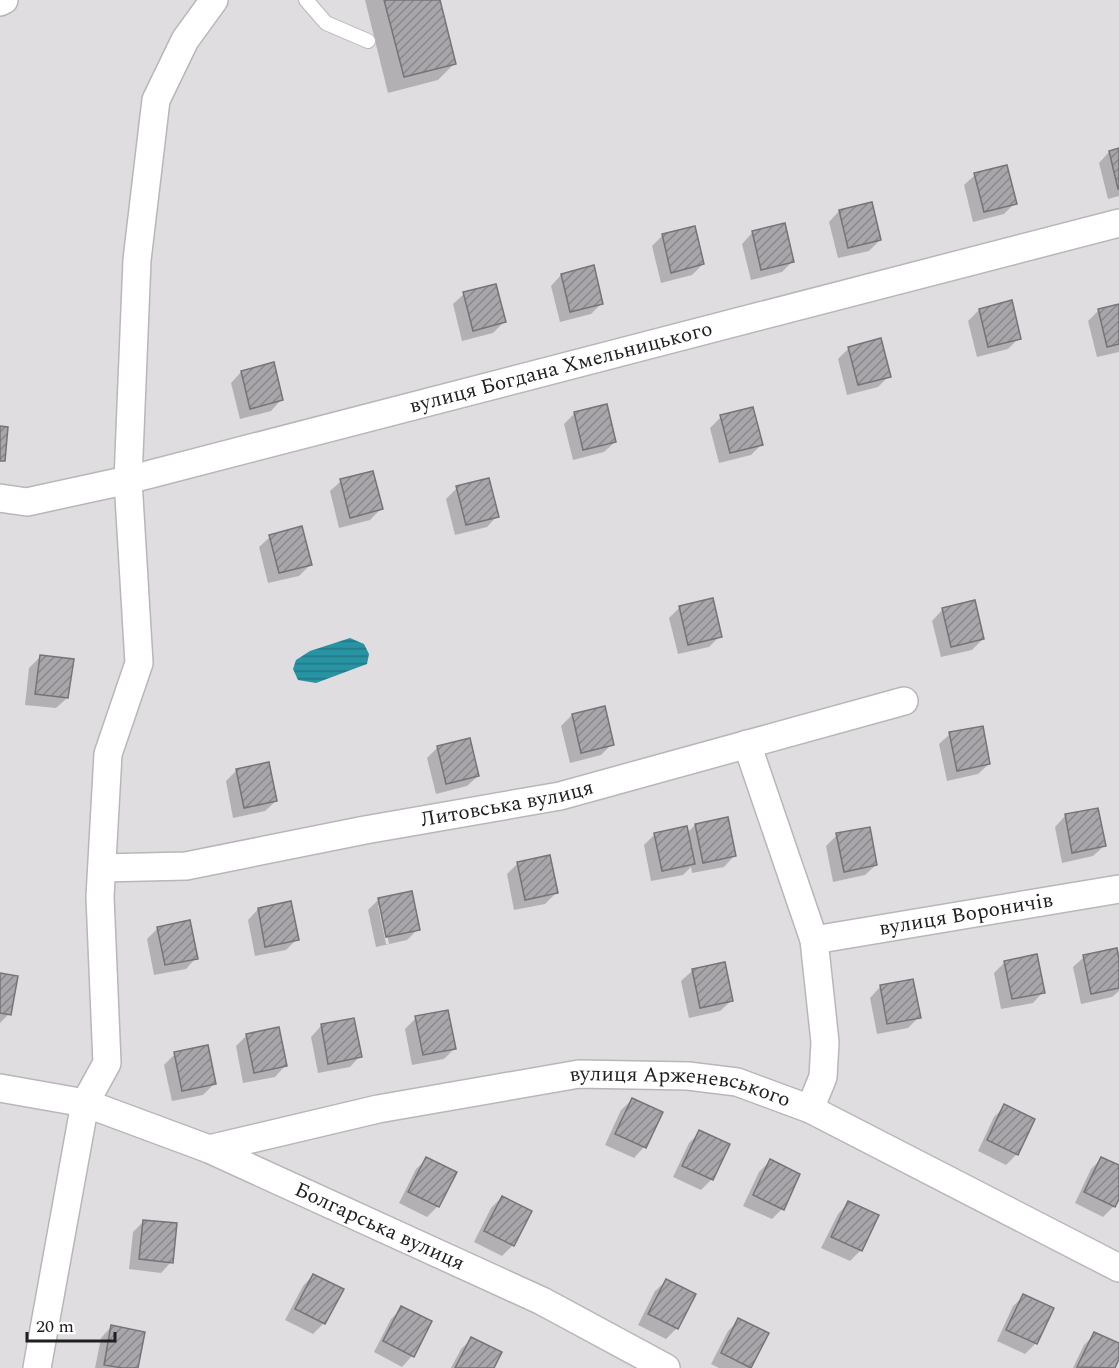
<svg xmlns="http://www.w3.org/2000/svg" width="1119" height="1368" viewBox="0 0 1119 1368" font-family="Spectral,serif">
<defs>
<pattern id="water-rules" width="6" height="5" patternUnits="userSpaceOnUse" patternTransform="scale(1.5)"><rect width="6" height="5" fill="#2793a3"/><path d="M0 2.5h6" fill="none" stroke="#217784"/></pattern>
<pattern id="building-hatch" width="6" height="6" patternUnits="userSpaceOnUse" patternTransform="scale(1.5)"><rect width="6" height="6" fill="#a8a6aa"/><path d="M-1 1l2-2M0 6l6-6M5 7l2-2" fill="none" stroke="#88878a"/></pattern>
</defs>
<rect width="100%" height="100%" fill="#e0dde0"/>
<path fill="url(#water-rules)" d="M350,638L364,644L369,654L367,664L316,683L298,680L293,669L296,660L310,651Z"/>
<g fill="#0003" fill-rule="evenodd">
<path d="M365,0H439L455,63L438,80L388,93Z"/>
<path d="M1119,149V196L1108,199L1099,163L1109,152Z"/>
<path d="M975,175L1015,203L1004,214L973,222L964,185Z"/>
<path d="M839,211L880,240L869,251L838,258L829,222Z"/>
<path d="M784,225L793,261L782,272L751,280L742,244L752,233Z"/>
<path d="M662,236L703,264L692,275L661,283L652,246Z"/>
<path d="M561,275L602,303L591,314L560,322L551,286Z"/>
<path d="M464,294L504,322L493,333L462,341L453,304Z"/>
<path d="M1119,305V352L1097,357L1088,321L1098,311Z"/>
<path d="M979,310L1019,338L1008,349L977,357L968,321Z"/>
<path d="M849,348L889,376L878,387L847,395L838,359Z"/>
<path d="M241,372L281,400L271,411L240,419L231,383Z"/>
<path d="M575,413L615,442L604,452L573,460L564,424Z"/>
<path d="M721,417L761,445L751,455L719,463L710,428Z"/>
<path d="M341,481L381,509L370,520L339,528L330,491Z"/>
<path d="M457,488L497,516L487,527L455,535L446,499Z"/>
<path d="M270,537L310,565L299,576L268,583L259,547Z"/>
<path d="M680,607L720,636L709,647L678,654L669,618Z"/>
<path d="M942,610L983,639L972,650L941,657L932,621Z"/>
<path d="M40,657L67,698L56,708L25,705L29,668Z"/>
<path d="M603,708L612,744L601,755L570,763L561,726L572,715Z"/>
<path d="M950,734L989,764L978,774L947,781L939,744Z"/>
<path d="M438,747L478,776L467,786L436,794L427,758Z"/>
<path d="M237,770L276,801L265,811L233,818L226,781Z"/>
<path d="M1065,816L1104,846L1093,856L1062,863L1055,827Z"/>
<path d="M695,825L734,856L724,867L692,873L691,867L683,875L651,881L644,845L655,834L687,833Z"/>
<path d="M837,835L876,865L865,875L833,882L826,846Z"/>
<path d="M518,863L556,893L545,904L514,910L507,874Z"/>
<path d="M379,899L418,929L407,940L376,947L368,910ZM378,905H381L389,944H386Z"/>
<path d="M258,909L297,939L286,950L255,956L248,920Z"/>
<path d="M158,928L196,958L186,969L154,975L147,939Z"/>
<path d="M1084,957L1119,966V991L1112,997L1081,1004L1073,967Z"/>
<path d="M1005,962L1043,992L1033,1003L1001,1009L994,973Z"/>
<path d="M724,964L731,1001L720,1011L689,1018L681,981L692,971Z"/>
<path d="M0,974L9,1014L0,1023Z"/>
<path d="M912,980L919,1017L908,1028L877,1034L870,998L880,987Z"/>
<path d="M416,1018L455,1048L444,1059L412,1065L405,1029Z"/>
<path d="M321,1026L360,1056L350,1067L318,1073L311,1037Z"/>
<path d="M247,1035L285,1066L275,1077L243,1083L236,1046Z"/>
<path d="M175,1054L214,1084L203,1095L172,1101L164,1065Z"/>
<path d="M632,1100L661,1113L644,1147L634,1158L605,1145L621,1110Z"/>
<path d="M1005,1106L1017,1154L1006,1165L978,1151L994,1117Z"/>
<path d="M700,1132L712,1179L701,1190L673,1177L689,1143Z"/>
<path d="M1102,1158L1119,1167V1196L1114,1206L1103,1217L1075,1203L1091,1169Z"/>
<path d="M427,1159L455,1173L438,1206L427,1217L399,1203L416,1169Z"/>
<path d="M770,1161L782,1209L772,1219L743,1206L759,1172Z"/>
<path d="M502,1197L513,1245L502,1256L474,1242L491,1208Z"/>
<path d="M848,1203L861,1250L850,1261L821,1248L838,1214Z"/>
<path d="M144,1221L171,1262L161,1273L129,1269L133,1232Z"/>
<path d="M313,1275L324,1323L313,1334L285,1320L303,1286Z"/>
<path d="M666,1281L677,1328L666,1339L638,1325L655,1291Z"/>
<path d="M1024,1296L1036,1343L1025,1354L997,1341L1013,1306Z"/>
<path d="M402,1308L412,1356L402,1367L374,1352L391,1319Z"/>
<path d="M739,1320L767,1334L749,1368H719L711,1364L728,1331Z"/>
<path d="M111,1327L136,1368H95L101,1338Z"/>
<path d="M1095,1334L1119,1345V1356L1113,1368H1073L1084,1345Z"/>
<path d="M472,1339L492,1368H451L461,1349Z"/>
</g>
<g fill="url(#building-hatch)" stroke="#767478" stroke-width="1.5">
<path d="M384,0H440L456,64L404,77Z"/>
<path d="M1119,148V189H1118L1109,151Z"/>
<path d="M1007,165L1017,204L984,212L974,173Z"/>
<path d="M872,202L881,240L848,248L839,210Z"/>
<path d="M785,223L794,262L761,270L752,231Z"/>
<path d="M695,226L704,264L671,273L662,234Z"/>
<path d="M594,265L603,304L570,312L561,274Z"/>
<path d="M496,284L506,322L473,331L463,292Z"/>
<path d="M1012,300L1021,339L988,347L979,309Z"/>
<path d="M1119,304V344L1107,347L1098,309Z"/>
<path d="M881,338L891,377L858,385L848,347Z"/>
<path d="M274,362L283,400L250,409L241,371Z"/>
<path d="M607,404L616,442L583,450L574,412Z"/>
<path d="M753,407L763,445L730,453L720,415Z"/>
<path d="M0,426L8,427L5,461H0Z"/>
<path d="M373,471L383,509L350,518L340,479Z"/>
<path d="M489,478L499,517L466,525L456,486Z"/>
<path d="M302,526L312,565L279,573L269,535Z"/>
<path d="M713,598L722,637L688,645L679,606Z"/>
<path d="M975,600L984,639L951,647L942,608Z"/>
<path d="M40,655L74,659L68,698L35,694Z"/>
<path d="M605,706L614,745L581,753L572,714Z"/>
<path d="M983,726L990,764L957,771L949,732Z"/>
<path d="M470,738L479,776L446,784L437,746Z"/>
<path d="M269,762L277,801L244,808L236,769Z"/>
<path d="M1098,808L1106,846L1072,853L1065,814Z"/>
<path d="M728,817L736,856L703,863L695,824Z"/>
<path d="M687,826L695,864L662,871L654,833Z"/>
<path d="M870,827L877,865L844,872L836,833Z"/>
<path d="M550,855L558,893L525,900L517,862Z"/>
<path d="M412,891L420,930L386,937L378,898Z"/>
<path d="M291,901L299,940L265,947L258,908Z"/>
<path d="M190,920L198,959L165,965L157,927Z"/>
<path d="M1117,948L1119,959V988L1091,994L1083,955Z"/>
<path d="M1037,954L1045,993L1012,999L1004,961Z"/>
<path d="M725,962L733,1001L700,1008L692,969Z"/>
<path d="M0,973L18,976L11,1015L0,1013Z"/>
<path d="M913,979L921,1018L887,1024L880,985Z"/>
<path d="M448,1010L456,1049L423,1055L415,1016Z"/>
<path d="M354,1018L362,1057L328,1064L321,1024Z"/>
<path d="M279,1027L287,1066L254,1073L246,1034Z"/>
<path d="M208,1045L216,1084L182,1091L174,1052Z"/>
<path d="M632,1098L663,1112L646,1148L615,1134Z"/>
<path d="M1004,1104L1035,1119L1018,1155L987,1140Z"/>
<path d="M699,1130L730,1144L713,1180L682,1166Z"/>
<path d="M426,1157L457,1172L439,1207L408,1192Z"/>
<path d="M1101,1157L1119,1165V1199L1115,1207L1084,1192Z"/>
<path d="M770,1159L800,1174L784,1210L753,1195Z"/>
<path d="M502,1196L532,1211L514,1246L484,1231Z"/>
<path d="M848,1201L879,1215L862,1251L831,1237Z"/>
<path d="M143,1220L177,1223L173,1263L139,1259Z"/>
<path d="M313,1274L344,1289L325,1324L295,1309Z"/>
<path d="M666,1279L696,1294L678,1329L648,1314Z"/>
<path d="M1023,1294L1054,1308L1037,1344L1006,1330Z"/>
<path d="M401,1306L432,1321L414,1357L383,1341Z"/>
<path d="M738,1318L769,1333L751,1368L721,1353Z"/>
<path d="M111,1325L145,1332L138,1368H123L104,1365Z"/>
<path d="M1094,1332L1119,1343V1359L1115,1368L1077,1367Z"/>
<path d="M471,1337L502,1352L494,1368H455Z"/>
</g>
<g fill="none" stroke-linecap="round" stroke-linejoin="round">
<defs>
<path id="lane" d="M306,0L326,23L368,41"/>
<g id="street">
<path d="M0,2L4,0"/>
<path id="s1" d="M0,498L27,502L128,480L1119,223"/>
<path d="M747,744L814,940L825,1042L823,1077L810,1109"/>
<path id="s2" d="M102,868L186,866L365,830L560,796L904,701"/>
<path id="s3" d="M814,940L1119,889"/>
<path id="s4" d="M0,1088L85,1103L209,1149L542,1301L666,1368"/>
<path id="s5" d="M209,1149L378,1109L579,1074L688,1076L737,1082L810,1109L1119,1268"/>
<path d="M37,1368L85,1103L107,1063L100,897L108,754L139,663L128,480L137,260L156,100L185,40L214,0"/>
</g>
</defs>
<use href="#lane" stroke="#b9b6b9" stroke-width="16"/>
<use href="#street" stroke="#b9b6b9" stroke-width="30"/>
<use href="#lane" stroke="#fff" stroke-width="14"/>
<use href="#street" stroke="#fff" stroke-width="27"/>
</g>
<g text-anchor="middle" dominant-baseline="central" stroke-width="4.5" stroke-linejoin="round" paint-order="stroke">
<g font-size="21" fill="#1f1e20" stroke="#fff">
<text stroke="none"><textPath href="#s1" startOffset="578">вулиця Богдана Хмельницького</textPath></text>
<text stroke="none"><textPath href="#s2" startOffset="411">Литовська вулиця</textPath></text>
<text stroke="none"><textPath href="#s3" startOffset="154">вулиця Вороничів</textPath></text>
<text stroke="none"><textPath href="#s5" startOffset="480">вулиця Арженевського</textPath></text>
<text stroke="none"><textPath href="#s4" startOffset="406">Болгарська вулиця</textPath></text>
</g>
</g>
<path d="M27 1332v9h88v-9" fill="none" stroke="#1f1e20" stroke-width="3"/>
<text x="36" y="1332" font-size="18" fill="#1f1e20" stroke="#ffffff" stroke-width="4.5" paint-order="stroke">20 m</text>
</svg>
